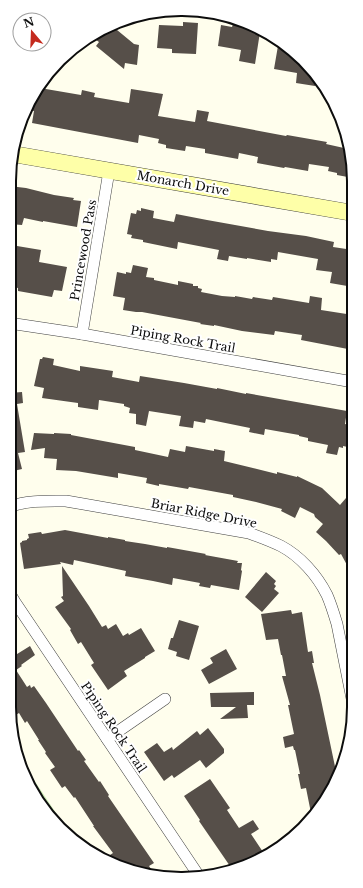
<svg xmlns="http://www.w3.org/2000/svg" width="363" height="888" viewBox="0 0 363 888" font-family="'Libre Baskerville',serif">
<rect width="100%" height="100%" fill="#fffeed"/>
<path fill="#caebb4" d="M24,765L72,837L52,820L20,766Z"/>
<g fill="#564f49">
<path d="M183,22L198,23L196,54L172,53V49L157,48L159,25L183,26Z"/>
<path d="M233,24L252,28V31L260,32L255,64L239,61L241,50L218,46L221,25L232,27Z"/>
<path d="M111,25L134,44L139,45L137,65L125,63L124,69L96,46L99,42L92,37L105,27Z"/>
<path d="M279,40L311,68L316,76L315,86L296,83L297,73L274,69Z"/>
<path d="M40,88L81,95L82,90L95,93L94,97L129,103L131,89L163,94L158,116L195,122L197,110L209,112L207,121L286,136L287,135L327,142L326,144L344,148V149L350,150L352,159L353,178L337,175V173L328,171L329,167L309,164L308,171L285,167L284,168L257,163L258,157L239,153L238,159L205,153V149L186,146L185,151L166,148V145L158,143L159,139L139,135L138,143L32,123L34,111L27,110Z"/>
<path d="M9,186L26,188L54,195L74,198L73,200L81,201L77,227L43,221V222L24,218L22,225L9,224Z"/>
<path d="M141,208L154,211L153,218L174,222L176,214L207,220L268,231L306,236L334,242L333,247L353,250V287L330,283L332,272L316,270L318,259L278,252L277,260L271,259V262L247,258V259L229,256L228,261L217,259L219,250L178,242L177,249L143,242V240L131,238L132,235L127,234L131,213L136,214L137,210L141,211Z"/>
<path d="M17,246L41,250L39,262L67,267L62,291L54,290L52,297L18,291V288L9,286L10,271L12,272Z"/>
<path d="M133,265L148,268L146,277L154,278V280L178,285V281L193,284V286H198V288L202,289L201,292L222,296L235,297V296L252,299L253,297L272,300L273,297L309,303L310,296L322,298L321,310L353,315V350L301,340L302,335L275,331L274,335L242,331L214,325V326L200,324L201,323L142,312H136L123,310L125,298L113,296L117,272L126,274V272L131,273Z"/>
<path d="M43,357L54,359L53,365L80,371V366L113,371L112,377L139,382L140,376L184,383L217,389V388L246,394V393L347,411L345,424L353,426V448L343,446V448L339,447L337,455L326,453L328,445L308,441V438L299,436V435L265,429L264,435L249,432L250,428L206,419L205,423L194,421L193,428L179,426L181,416L149,411L146,426L136,424V414L129,413L130,408L124,406V404L99,400L98,410L78,407V403L42,398L44,388L34,386L40,359H42Z"/>
<path d="M22,392L23,403L17,404L25,452L18,453L22,469L9,472V393Z"/>
<path d="M34,433L54,434V433L71,434V435L135,447V450L168,457L170,449L185,452L186,446L214,451V449L225,451L224,461L277,474V472L297,477V476L322,488L340,505L346,498L353,504L354,578L341,554L339,555L326,541L316,532L323,524L315,517L314,514L300,507L295,518L281,511L282,509L256,502L233,497V495L189,487L188,489L159,484V486L146,483L147,478L118,473V478L76,471L56,470L57,459L44,458L45,448L31,450Z"/>
<path d="M65,530L108,538V537L125,540V541L145,544L167,548V547L206,554L205,555L238,561L237,563H242L241,570L242,571L239,590L211,585L210,588L199,586L200,583L173,578L172,585L153,581L125,576L126,571L74,560L73,565L60,562L61,564L24,569L20,543L22,542V541L27,540V539L29,538L28,534L41,532L42,534Z"/>
<path d="M62,566L89,606L102,627L106,625L108,629L116,624L123,636L128,633L129,635L141,628L155,651L145,657V658L124,671L127,676L108,690L91,665L94,663L81,642L78,644L70,630L71,629L55,607L64,601L61,597L63,596Z"/>
<path d="M266,572L276,581L274,584L276,586L274,589L279,593L262,612L245,597Z"/>
<path d="M291,610L292,614L302,612L308,652L312,651L314,663H312L320,695L337,776L318,811L312,818L306,788L301,789L298,774H300L295,750H294L293,746L285,748L283,737L294,734L288,705H290L282,676H286L282,655H281L278,639L266,640L261,614Z"/>
<path d="M179,620L199,626L189,660L176,656L177,652L168,649L171,638H173Z"/>
<path d="M30,646L35,655L21,665L22,666L16,670L27,687L30,685L31,688L34,686L46,703L78,751L79,750L86,760L84,761L99,782L100,781L109,795L108,796L154,863L149,866L156,876L115,863L110,855L113,853L93,826H94L75,797L74,798L65,786L62,788L50,770L55,767L45,753L46,752L38,740H39L27,721L25,723L19,713L11,718L9,706V659Z"/>
<path d="M226,649L237,669L209,684L201,670L213,663L210,658Z"/>
<path d="M254,692V705H247L248,718L220,719L236,707H211L210,693Z"/>
<path d="M208,728L224,749V753L206,768L200,760L174,778L172,775L164,781L144,752L157,743L164,752L172,747L173,750L197,731L200,735Z"/>
<path d="M210,779L230,808L227,810L239,828L253,820L259,829L251,834L265,855L232,869L199,821L200,820L184,796Z"/>
</g>
<g fill="none" stroke-linecap="round" stroke-linejoin="round">
<defs>
<g id="street">
<path d="M9,323L82,334L353,382"/>
<path d="M82,334L109,171"/>
<path d="M9,507C27,500 47,501 66,501L249,533C260,537 271,541 281,546C300,556 317,575 327,595C331,604 334,614 337,624L354,709"/>
<path d="M9,592L15,602L199,876"/>
<path d="M107,739L165,699"/>
</g>
<path id="secondary" d="M13,154L353,213"/>
</defs>
<use href="#street" stroke="#404040" stroke-width="12"/>
<use href="#secondary" stroke="#2f2f2f" stroke-width="17"/>
<use href="#street" stroke="#fff" stroke-width="11"/>
<use href="#secondary" stroke="#feffa8" stroke-width="16"/>
</g>
<g text-anchor="middle" dominant-baseline="central" stroke-width="4" stroke-linejoin="round" paint-order="stroke">
<g font-size="12" fill="#0d0d0d" stroke="#fff">
<text transform="translate(183 183) rotate(10)">Monarch Drive</text>
<text transform="translate(83 250) rotate(-80)">Princewood Pass</text>
<text transform="translate(183 339) rotate(10)">Piping Rock Trail</text>
<text transform="translate(204 513) rotate(11)">Briar Ridge Drive</text>
<text transform="translate(114 727) rotate(56)">Piping Rock Trail</text>
</g>
</g>
<path d="M0 0H363V888H0ZM181 16H182A165 165 0 0 1 347 181V707A165 165 0 0 1 182 872H181A165 165 0 0 1 16 707V181A165 165 0 0 1 181 16Z" fill="#fff" fill-rule="evenodd"/>
<path fill="none" stroke="#0d0d0d" stroke-width="2" d="M181 16H182A165 165 0 0 1 347 181V707A165 165 0 0 1 182 872H181A165 165 0 0 1 16 707V181A165 165 0 0 1 181 16Z"/>
<g transform="translate(32 32) rotate(341)"><circle r="19" fill="#ffffff" stroke="#9e9e9e"/>
<path d="M0-3L7 15L0 10L-7 15Z" fill="#c42a1e"/>
<text y="-6" font-size="11" font-weight="bold" text-anchor="middle" fill="#0d0d0d">N</text>
</g>
</svg>
